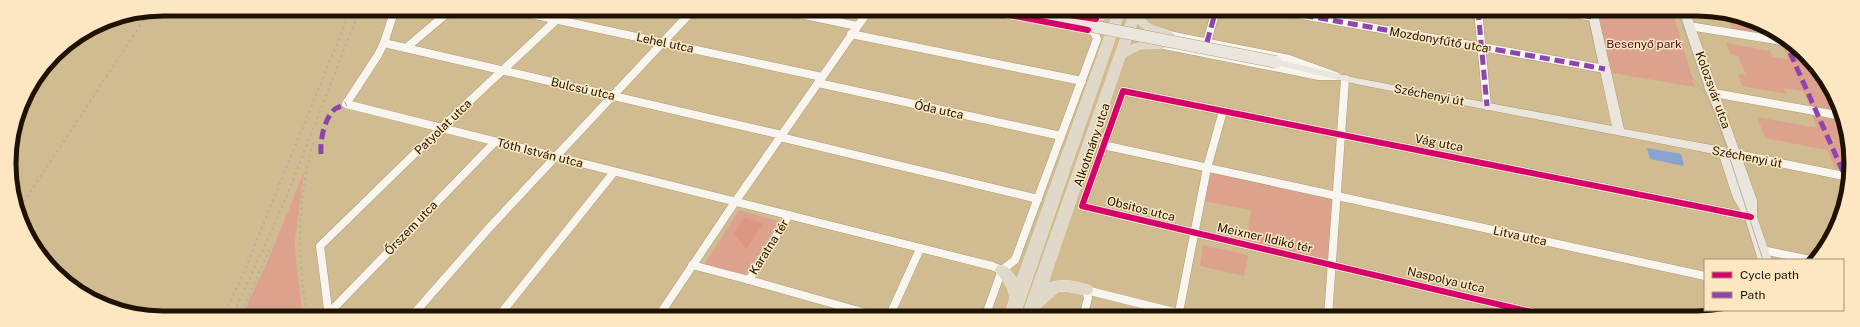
<svg xmlns="http://www.w3.org/2000/svg" width="1860" height="327" viewBox="0 0 1860 327" font-family="'Public Sans',sans-serif">
<rect width="100%" height="100%" fill="#d1bb91"/>
<g fill="#dda28e">
<path d="M1597,10H1672L1695,87L1612,73Z"/>
<path d="M1712,10L1753,23L1758,34L1733,30L1728,20L1716,18Z"/>
<path d="M1726,43L1770,51L1773,57L1788,59L1782,44C1814,50 1828,87 1841,113L1811,108L1803,91L1784,88L1787,94L1742,86L1738,74L1746,75L1738,56L1730,54Z"/>
<path d="M1812,115L1845,121L1849,171L1835,168L1827,150L1765,138L1757,117L1817,128Z"/>
<path d="M1209,171L1333,196L1328,261L1246,242L1251,210L1203,201Z"/>
<path d="M304,172L295,240L296,261L303,317H241L269,258Z"/>
<path d="M739,210L779,221L745,275L704,265Z"/>
<path d="M1203,245L1248,255L1244,276L1200,266Z"/>
</g>
<path fill="#dd9682" d="M744,218L764,223L746,249L734,234Z"/>
<path fill="#88a2d2" d="M1647,148L1681,154L1684,166L1650,159Z"/>
<g fill="none" stroke-linecap="round" stroke-linejoin="round">
<defs>
<g id="street">
<path d="M395,9L384,43L378,55L346,104L992,266L1002,270"/>
<path d="M507,9L822,77"/>
<path d="M781,10L857,26"/>
<path d="M983,10L1015,16"/>
<path d="M1274,10L1605,69"/>
<path d="M1478,10L1487,106"/>
<path d="M1552,10L1593,17"/>
<path d="M1689,26L1788,42"/>
<path d="M851,34L1082,81"/>
<path d="M1169,35L1289,59L1336,76H1319L1164,45L1159,41L1160,37Z"/>
<path d="M1207,42L1216,10"/>
<path d="M384,43L782,135"/>
<path d="M406,48L452,9"/>
<path d="M818,83L1061,136"/>
<path d="M1714,93L1842,116"/>
<path d="M780,137L1038,199"/>
<path d="M1103,145L1705,276"/>
<path d="M1736,154L1849,177"/>
<path d="M1762,250L1811,260"/>
<path d="M692,265L749,280L789,215"/>
<path d="M1002,270L1015,260L1097,39L1094,32L1085,29"/>
<path d="M749,280L880,317"/>
<path d="M1086,290L1194,317"/>
<path d="M328,314L495,142"/>
<path d="M329,317L320,246L442,127L568,9"/>
<path d="M411,317L489,228L694,9"/>
<path d="M498,317L614,172"/>
<path d="M658,317L735,202L869,10"/>
<path d="M889,317L920,249"/>
<path d="M985,317L1002,270"/>
<path d="M1083,317L1088,298L1086,290"/>
<path d="M1178,317L1207,168L1223,111"/>
<path d="M1328,317L1345,79"/>
<path d="M1556,318L1082,206L1123,91L1751,217"/>
</g>
<path id="secondary" d="M1587,10H1597L1624,129L1728,148L1716,114L1704,87L1679,10H1689L1757,200V217L1772,260H1758L1745,218L1733,198L1719,155L1356,84L1272,64L1271,62L1276,59L1356,78L1612,126Z"/>
<g id="primary">
<path d="M1109,10H1125L1019,317H1004L1010,298L1007,287L995,270L997,266C1007,263 1011,271 1017,279L1112,16C1104,20 1081,26 1074,18L1080,15H1098Z"/>
<path d="M1131,10H1141C1147,33 1165,24 1175,35L1169,38C1157,35 1146,32 1137,23L1129,46C1139,42 1162,36 1170,45L1164,48L1140,49L1125,57L1048,283C1064,278 1076,281 1091,286L1093,290L1091,294C1081,297 1069,289 1058,292L1040,308L1036,317H1022Z"/>
</g>
</defs>
<use href="#street" stroke="#ae9c7a" stroke-width="9"/>
<use href="#secondary" stroke="#ae9c7a" stroke-width="1"/>
<use href="#primary" stroke="#eae0ce" stroke-width="1"/>
<use href="#street" stroke="#f8f5ee" stroke-width="8"/>
<use href="#secondary" fill="#ebe6dd" fill-rule="evenodd"/>
<use href="#primary" fill="#e0d9ca" fill-rule="evenodd"/>
<g stroke="#b5afa5" stroke-width="1">
<path d="M1614,10L1688,72L1707,96L1718,122L1763,260"/>
<path d="M1677,10L1704,86"/>
</g>
<g stroke="#b5afa5" stroke-width="2" stroke-dasharray="2 4" stroke-linecap="butt">
<path d="M17,212L149,12"/>
<path d="M223,317L243,274L351,9"/>
<path d="M232,317L284,203L360,9"/>
<path d="M239,317L271,247"/>
<path d="M308,317C296,256 297,199 314,139"/>
</g>
<defs>
<path id="secondary-bridge" d="M1009,10L1276,62"/>
</defs>
<use href="#secondary-bridge" stroke="#ae9c7a" stroke-width="13" stroke-linecap="butt"/>
<use href="#secondary-bridge" stroke="#ebe6dd" stroke-width="12"/>
<g stroke="#8e44ad" stroke-width="5" stroke-dasharray="10 5" stroke-linecap="butt">
<path d="M1274,10L1605,69"/>
<path d="M1478,10L1487,106"/>
<path d="M1552,10L1593,17"/>
<path d="M1784,39L1845,176"/>
<path d="M1207,42L1216,10"/>
<path d="M321,154C320,140 324,119 335,109C338,107 342,106 346,104"/>
</g>
<defs>
<g id="cycleway">
<path d="M983,10L1088,30"/>
<path d="M1035,10L1096,19"/>
<path d="M1556,318L1082,206L1123,91L1751,217"/>
</g>
</defs>
<use href="#cycleway" stroke="#fce7c2" stroke-width="8"/>
<use href="#cycleway" stroke="#d6006c" stroke-width="6"/>
</g>
<g text-anchor="middle" dominant-baseline="central" stroke-width="3" stroke-linejoin="round" paint-order="stroke">
<g font-size="12" fill="#1f1300" stroke="#fce7c2">
<text transform="translate(1439 40) rotate(10)">Mozdonyfűtő utca</text>
<text transform="translate(665 43) rotate(12)">Lehel utca</text>
<text transform="translate(583 89) rotate(13)">Bulcsú utca</text>
<text transform="translate(1713 90) rotate(70)">Kolozsvár utca</text>
<text transform="translate(1429 95) rotate(11)">Széchenyi út</text>
<text transform="translate(939 110) rotate(12)">Óda utca</text>
<text transform="translate(443 127) rotate(-44)">Patyolat utca</text>
<text transform="translate(1439 143) rotate(11)">Vág utca</text>
<text transform="translate(1092 145) rotate(-71)">Alkotmány utca</text>
<text transform="translate(540 153) rotate(14)">Tóth István utca</text>
<text transform="translate(1747 157) rotate(11)">Széchenyi út</text>
<text transform="translate(1141 209) rotate(14)">Obsitos utca</text>
<text transform="translate(411 228) rotate(-46)">Őrszem utca</text>
<text transform="translate(1520 236) rotate(12)">Litva utca</text>
<text transform="translate(1265 238) rotate(13)">Meixner Ildikó tér</text>
<text transform="translate(769 247) rotate(-58)">Karatna tér</text>
<text transform="translate(1446 280) rotate(13)">Naspolya utca</text>
</g>
<g font-size="12" fill="#520c12" stroke="#fce7c2">
<text x="1644" y="44">Besenyő park</text>
</g>
</g>
<path d="M0 0H1860V327H0ZM163 16H1697A147 147 0 0 1 1844 163V164A147 147 0 0 1 1697 311H163A147 147 0 0 1 16 164V163A147 147 0 0 1 163 16Z" fill="#fce7c2" fill-rule="evenodd"/>
<path fill="none" stroke="#1f1300" stroke-width="5" d="M163 16H1697A147 147 0 0 1 1844 163V164A147 147 0 0 1 1697 311H163A147 147 0 0 1 16 164V163A147 147 0 0 1 163 16Z"/>
<rect x="1704" y="259" width="140" height="52" fill="#fce7c2" stroke="#a49274"/>
<rect x="1712" y="272" width="20" height="6" fill="#d6006c" stroke="#a49274"/>
<text x="1740" y="279" font-size="12" fill="#1f1300">Cycle path</text>
<rect x="1712" y="292" width="20" height="6" fill="#8e44ad" stroke="#a49274"/>
<text x="1740" y="299" font-size="12" fill="#1f1300">Path</text>
</svg>
